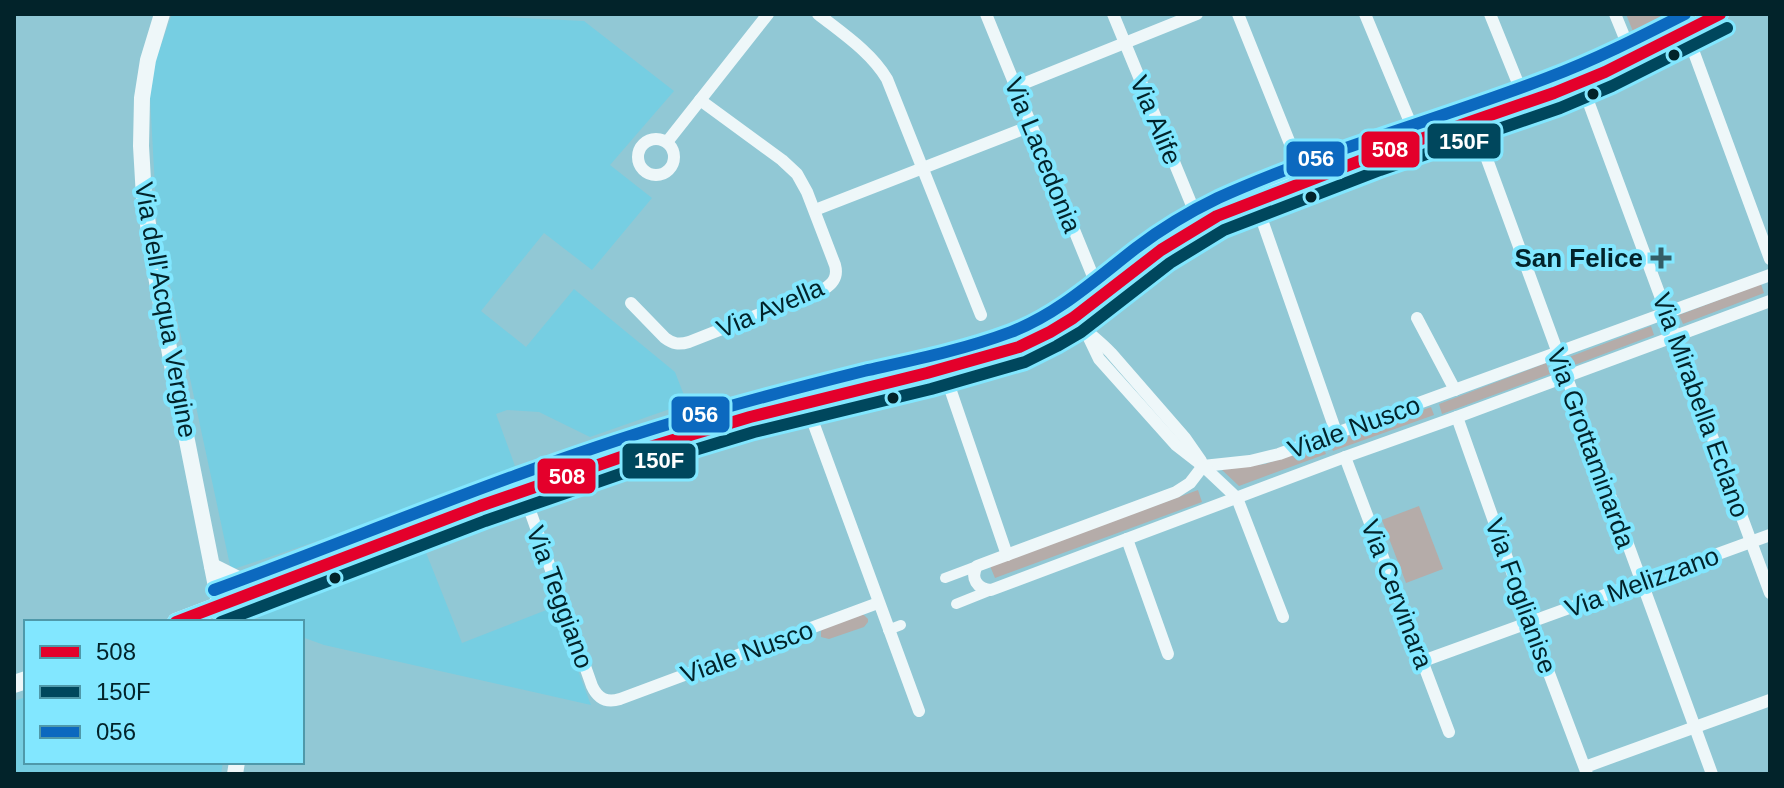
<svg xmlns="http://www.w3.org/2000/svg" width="1784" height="788" viewBox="0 0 1784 788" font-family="Helvetica,sans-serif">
<rect width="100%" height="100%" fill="#91c8d5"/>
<g fill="#76cee2">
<path d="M172,14H445L584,21L674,91L610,165L652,198L592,270L544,233L481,311L526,347L574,289L675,372L687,403L590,437L539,412L507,410L496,414L515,466L506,470L508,477L231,570L157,224L149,79Z"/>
<path d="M423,545L462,643L554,607L591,705L324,645L302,637V622H267L246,614L268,602Z"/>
<path d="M26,697V762H223L221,774H14V701Z"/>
</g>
<g fill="#b5aca9">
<path d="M1626,14H1689L1636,39Z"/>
<path d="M1761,284L1764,293L1683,324L1679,315Z"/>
<path d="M1651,326L1654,335L1572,366L1569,357Z"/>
<path d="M1546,363L1550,374L1442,414L1439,404Z"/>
<path d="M1431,407L1434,415L1333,451L1330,443Z"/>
<path d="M1322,444L1326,454L1239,486L1221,469L1265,464Z"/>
<path d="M1198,490L1202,502L995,578L990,566Z"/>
<path d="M1419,506L1443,569L1406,583L1382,520Z"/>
<path d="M861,615H864L868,619V622L864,627L829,639L821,637V631L823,629Z"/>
</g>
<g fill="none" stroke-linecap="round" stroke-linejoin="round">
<g stroke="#eef7f9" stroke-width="10">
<path d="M945,578L977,566"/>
<path d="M956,604L991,590"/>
<path d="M888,630L901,625"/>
</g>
<g stroke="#eef7f9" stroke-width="12">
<path d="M818,14C842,33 871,52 887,79L981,315"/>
<path d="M986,14L1101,296"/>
<path d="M1113,14L1200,225"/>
<path d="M1238,14L1305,181"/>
<path d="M1365,14L1417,139"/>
<path d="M1490,14L1526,103"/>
<path d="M1615,14L1633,58"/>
<path d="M1686,31L1770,259"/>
<path d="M1581,82L1770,593"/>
<path d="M1015,87L1197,14"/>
<path d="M1473,121L1712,774"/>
<circle cx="656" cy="157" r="18"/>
<path d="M667,142L768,14"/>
<path d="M1255,200L1336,432"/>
<path d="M815,210L1031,126"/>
<path d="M1770,275L1279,454L1250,461L1203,466L1190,483L1176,492L977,566C970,578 977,589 991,590L1345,457L1457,417L1770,301"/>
<path d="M631,303L665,338C673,344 679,345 689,342L824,289C834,283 838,276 835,265L807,192L797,174L782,160L700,100"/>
<path d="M1073,318C1085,331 1099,340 1111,353L1185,438L1201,461"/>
<path d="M1417,318L1455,390"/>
<path d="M1087,334L1099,359L1176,445L1203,466L1237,498L1283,617"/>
<path d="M943,368L1007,555"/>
<path d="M806,403L919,711"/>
<path d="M1457,417L1530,623L1587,774"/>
<path d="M1345,457L1449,732"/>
<path d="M523,491L592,686C598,699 607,703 620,699L878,603"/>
<path d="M1127,539L1168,654"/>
<path d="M1423,661L1770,535"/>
<path d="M1585,767L1770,700"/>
</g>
<g stroke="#eef7f9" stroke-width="16">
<path d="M162,14L148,60L142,98L141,146L144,197L154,265L172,365L223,622"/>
<path d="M212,566L242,581L271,586"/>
<path d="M235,774L237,762"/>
</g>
<g stroke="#eef7f9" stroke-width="18">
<path d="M176,622L480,506L650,447L750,417L927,373L1019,347L1050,332L1073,318L1161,250L1217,216L1255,200L1375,155L1554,93L1605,72L1720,14"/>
<path d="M14,684L26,680"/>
</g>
<defs>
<path id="bus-1" d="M176,622L480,506L650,447L750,417L927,373L1019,347L1050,332L1073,318L1161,250L1217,216L1375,155L1554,93L1605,72L1720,14"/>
<path id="bus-2" d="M221,622L485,521L655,462L754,432L931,389L1025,362L1057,346L1081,332L1170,263L1224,230L1380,170L1560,108L1612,86L1727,28"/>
<path id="bus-3" d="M214,590C367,534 516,470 672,423C735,404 800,387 864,371C913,360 963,350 1011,332C1058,314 1096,279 1136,248C1161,229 1189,212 1218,198C1324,150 1438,120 1547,78C1595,60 1640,37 1685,14"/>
</defs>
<use href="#bus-1" stroke="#82e7ff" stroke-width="18"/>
<use href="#bus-2" stroke="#82e7ff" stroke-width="18"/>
<use href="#bus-3" stroke="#82e7ff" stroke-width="18"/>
<use href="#bus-1" stroke="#e4002b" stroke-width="12"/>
<use href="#bus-2" stroke="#00475d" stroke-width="12"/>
<use href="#bus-3" stroke="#0c69bf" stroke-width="12"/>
</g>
<g fill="#02232a" stroke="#82e7ff" stroke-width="3">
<circle cx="1674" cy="55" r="7"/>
<circle cx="1593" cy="94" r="7"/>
<circle cx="1311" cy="197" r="7"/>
<circle cx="893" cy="398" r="7"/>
<circle cx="335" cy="578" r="7"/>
</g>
<path fill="#345d66" stroke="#82e7ff" stroke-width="3" d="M1657 246h8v8h8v8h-8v8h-8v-8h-8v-8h8z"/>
<g text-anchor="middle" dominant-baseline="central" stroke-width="8" stroke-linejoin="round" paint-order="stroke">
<g font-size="26" fill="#02232a" stroke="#82e7ff">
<text transform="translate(1156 120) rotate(67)">Via Alife</text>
<text transform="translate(1043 155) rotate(68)">Via Lacedonia</text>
<text transform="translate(770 308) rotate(-23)">Via Avella</text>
<text transform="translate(166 310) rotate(80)">Via dell'Acqua Vergine</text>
<text transform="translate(1701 405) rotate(70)">Via Mirabella Eclano</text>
<text transform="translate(1354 427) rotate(-20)">Viale Nusco</text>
<text transform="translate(1591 448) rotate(70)">Via Grottaminarda</text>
<text transform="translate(1642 582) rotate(-20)">Via Melizzano</text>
<text transform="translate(1397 594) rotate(69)">Via Cervinara</text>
<text transform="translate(1521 596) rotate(70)">Via Foglianise</text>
<text transform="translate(560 597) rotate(70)">Via Teggiano</text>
<text transform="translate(747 652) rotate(-20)">Viale Nusco</text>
</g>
<g font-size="26" font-weight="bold" fill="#02232a" stroke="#82e7ff" text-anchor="end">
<text x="1643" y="258">San Felice</text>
</g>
</g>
<g stroke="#82e7ff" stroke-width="3">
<rect x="1426" y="122" width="76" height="38" rx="8" fill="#00475d"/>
<rect x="1360" y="130" width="61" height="39" rx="8" fill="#e4002b"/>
<rect x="1285" y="140" width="61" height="38" rx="8" fill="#0c69bf"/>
<rect x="670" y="395" width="61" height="39" rx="8" fill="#0c69bf"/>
<rect x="621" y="442" width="76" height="38" rx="8" fill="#00475d"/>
<rect x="536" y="457" width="61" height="38" rx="8" fill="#e4002b"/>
</g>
<g font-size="22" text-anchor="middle" font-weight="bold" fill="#fff">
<text x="1464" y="149">150F</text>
<text x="1390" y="157">508</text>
<text x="1316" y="166">056</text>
<text x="700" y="422">056</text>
<text x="659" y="468">150F</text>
<text x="567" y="484">508</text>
</g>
<rect width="1784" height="788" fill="none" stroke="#02232a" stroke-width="32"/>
<rect x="24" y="620" width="280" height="144" fill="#82e7ff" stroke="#4f99aa" stroke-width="2"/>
<rect x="40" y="646" width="40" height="12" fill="#e4002b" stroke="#4f99aa" stroke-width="2"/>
<text x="96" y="660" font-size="24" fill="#02232a">508</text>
<rect x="40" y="686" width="40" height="12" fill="#00475d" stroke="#4f99aa" stroke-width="2"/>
<text x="96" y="700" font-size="24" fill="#02232a">150F</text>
<rect x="40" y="726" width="40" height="12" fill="#0c69bf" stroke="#4f99aa" stroke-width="2"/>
<text x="96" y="740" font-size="24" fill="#02232a">056</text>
</svg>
